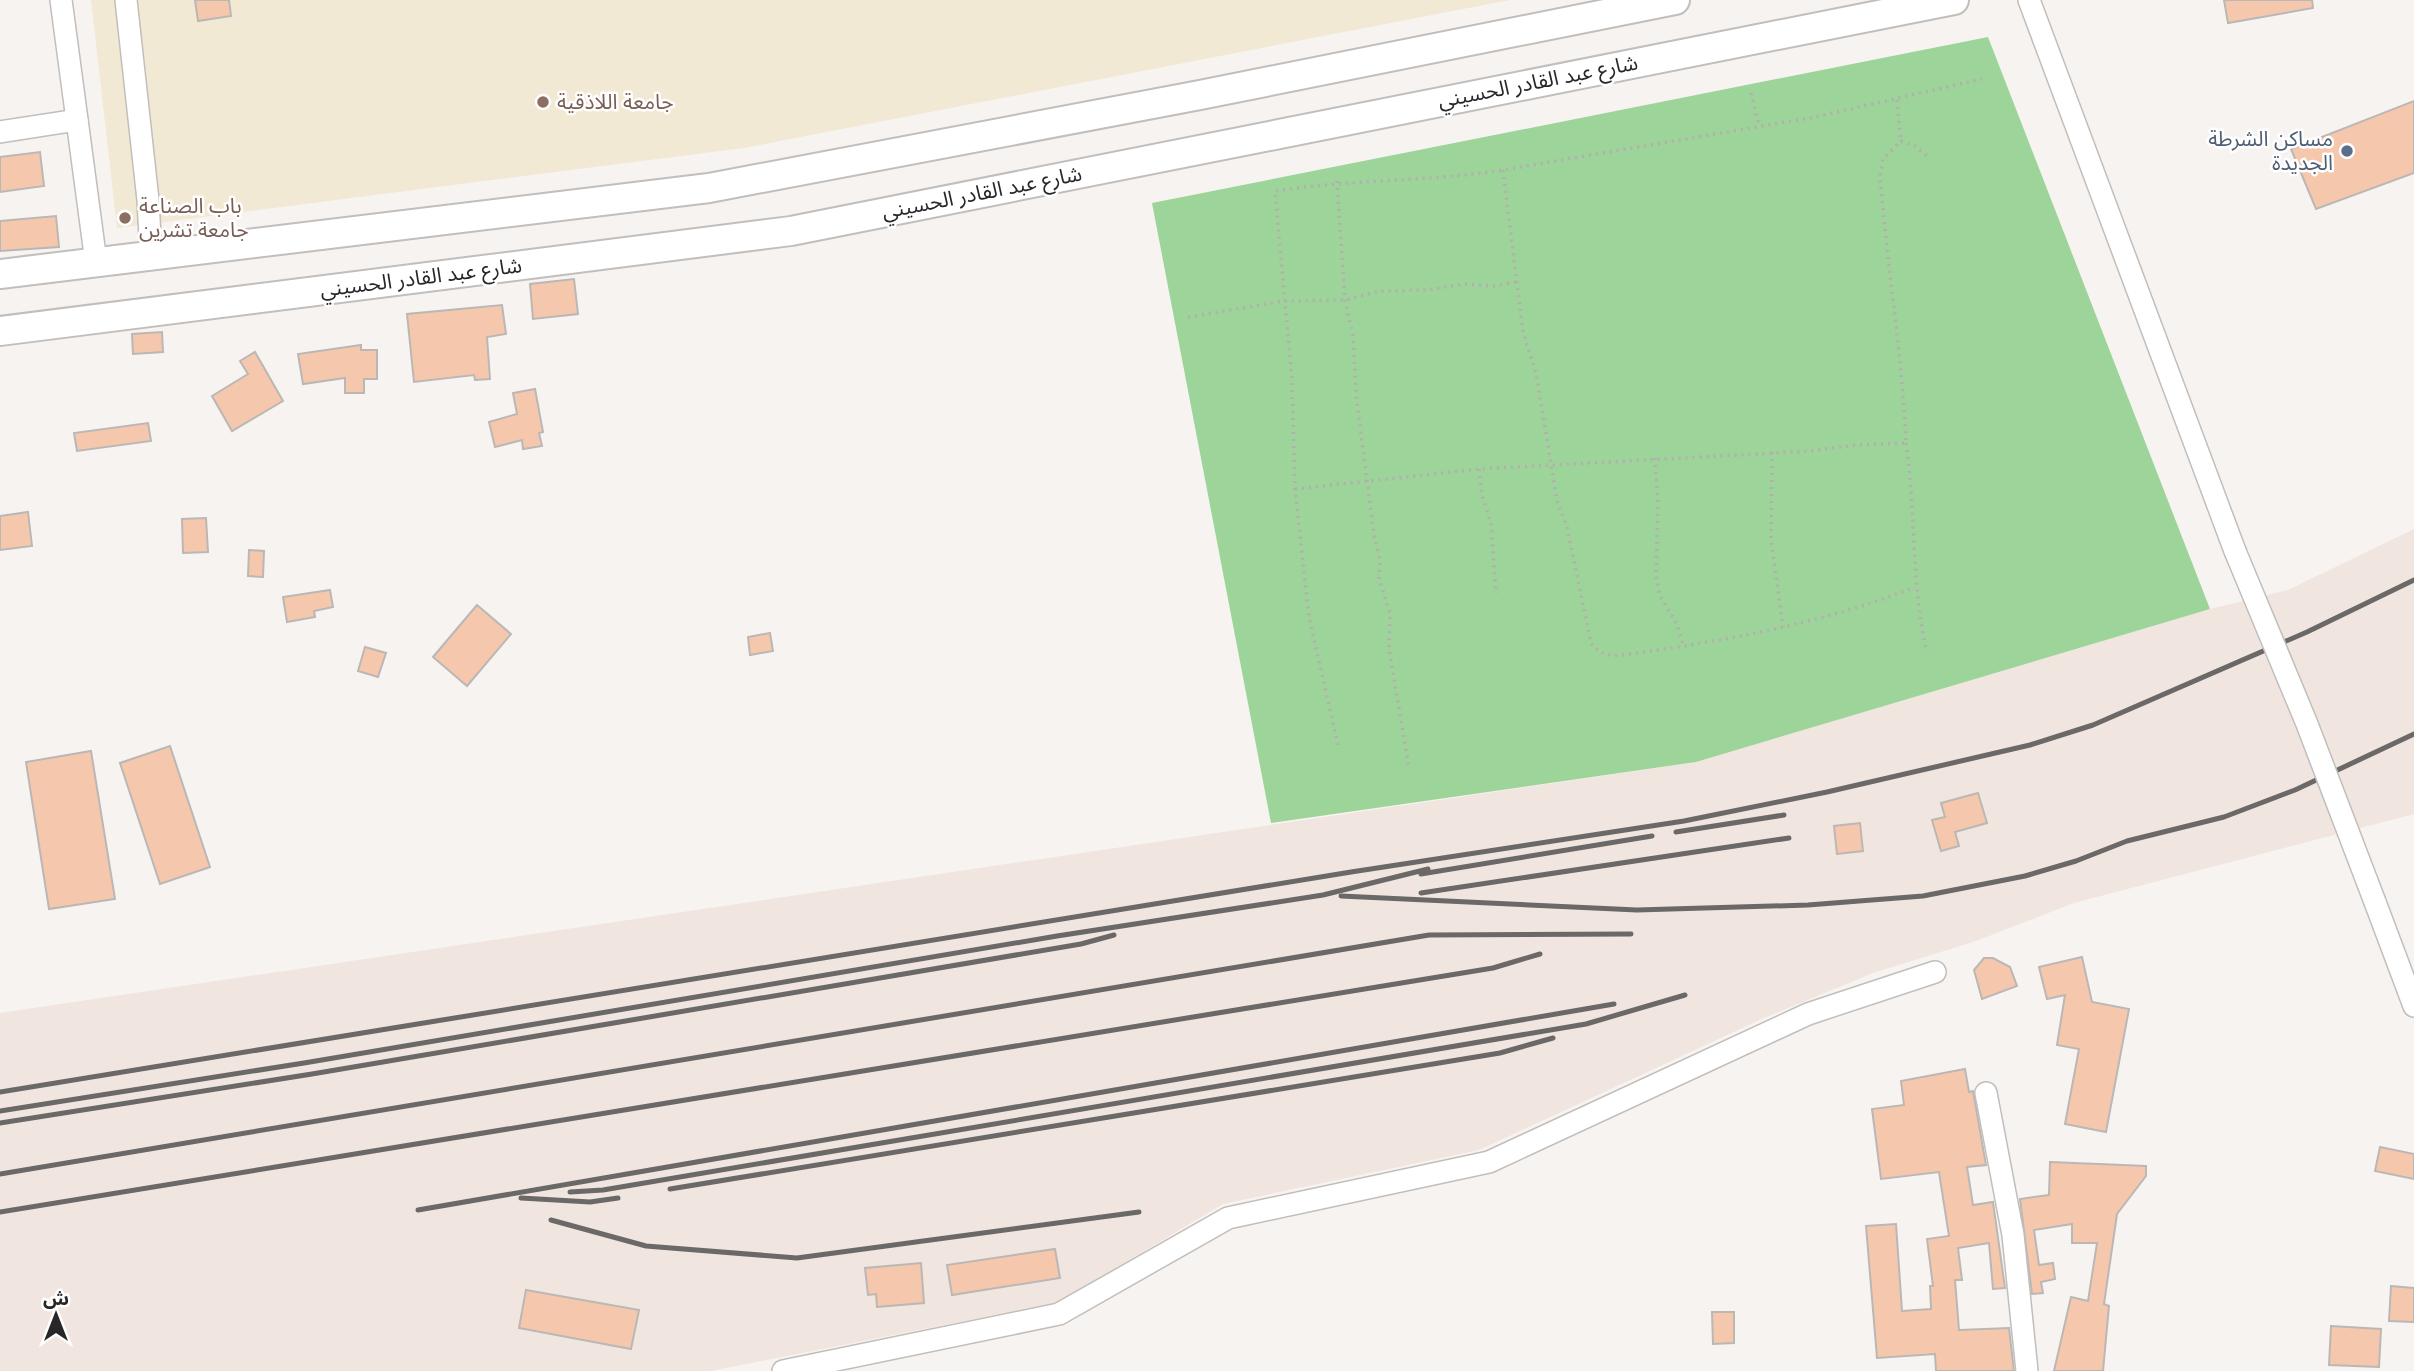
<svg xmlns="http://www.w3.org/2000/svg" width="2414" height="1371" viewBox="0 0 2414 1371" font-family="'Varela Round','Noto Sans Arabic',sans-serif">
<rect width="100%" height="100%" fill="#f7f3f1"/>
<path fill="#f0e5df" d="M2414,529V814L2074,903L1976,941L1873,973L1764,1018L1479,1150L1223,1204L1059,1302L711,1371H0V1013L1696,762L2210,609L2288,590Z"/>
<path fill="#f2e9d4" d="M91,0H1510L744,148L117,228Z"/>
<path fill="#9dd499" d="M1988,37L2210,609L1696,762L1271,823L1152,203Z"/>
<g fill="#f5c8ad" stroke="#bbb7b5" stroke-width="2">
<path d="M195,0H229L231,16L198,21Z"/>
<path d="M2224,0H2312L2313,8L2228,23Z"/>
<path d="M2414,101V173L2316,209L2291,149Z"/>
<path d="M40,152L44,186L0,192V157Z"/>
<path d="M56,216L59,247L0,251V221Z"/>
<path d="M574,279L578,314L533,319L530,284Z"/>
<path d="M502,305L506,334L487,337L490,379L475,380L474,375L414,382L407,314Z"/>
<path d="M162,332L163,352L133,354L132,334Z"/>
<path d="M361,345V350H377V379H364V393H345V378L303,384L298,354Z"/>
<path d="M255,352L283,401L232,431L212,396L248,374L240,361Z"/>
<path d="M535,389L543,432L539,433L542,446L523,449L522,440L495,447L489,422L517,414L513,393Z"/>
<path d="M148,423L151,441L77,451L74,433Z"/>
<path d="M28,512L32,546L0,550V516Z"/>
<path d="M206,518L208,552L183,553L182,519Z"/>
<path d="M249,550L264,551L263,577L248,576Z"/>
<path d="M330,590L333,607L314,611L315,617L287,622L283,597Z"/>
<path d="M477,605L511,634L467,686L433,657Z"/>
<path d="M770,633L773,651L750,655L748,637Z"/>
<path d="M365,647L386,653L378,677L358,671Z"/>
<path d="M170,746L210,867L160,884L120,763Z"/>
<path d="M91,751L115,899L49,909L26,762Z"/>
<path d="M1978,793L1987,823L1955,832L1959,846L1941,851L1932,820L1945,817L1941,803Z"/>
<path d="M1860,823L1863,851L1837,854L1834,826Z"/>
<path d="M2082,957L2092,1002L2129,1009L2106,1132L2065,1124L2079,1049L2057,1045L2065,995L2047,999L2039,967Z"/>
<path d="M1984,958H1993L2010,967L2017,986L1982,999L1974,970Z"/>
<path d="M1965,1069L1969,1092L1973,1091L1986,1165L1967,1167L1973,1205L1993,1202L2005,1288L1993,1289L1989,1243L1958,1248L1962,1280H1955L1959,1330L2009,1328L2014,1371H1936L1935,1354L1877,1358L1866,1226L1896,1224L1902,1311L1931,1309L1930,1286H1933L1927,1239L1949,1236L1939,1172L1881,1179L1872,1109L1904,1105L1901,1081Z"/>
<path d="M2380,1147L2414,1154V1179L2375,1171Z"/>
<path d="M2050,1162L2146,1166V1176L2117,1214L2104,1304L2109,1306L2103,1371H2054L2071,1297L2088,1301L2097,1243H2072V1224L2034,1230L2039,1265L2053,1263L2055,1279L2041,1282L2043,1293L2032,1294L2020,1199L2049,1195Z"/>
<path d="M1055,1249L1060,1278L952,1295L947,1265Z"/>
<path d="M921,1263L924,1303L877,1307L876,1294L868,1295L865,1268Z"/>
<path d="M2391,1286L2414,1288V1322L2389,1321Z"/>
<path d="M526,1290L639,1310L631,1349L519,1328Z"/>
<path d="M1712,1312H1734V1343L1713,1344Z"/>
<path d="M2331,1326L2381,1329L2379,1367L2329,1365Z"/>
</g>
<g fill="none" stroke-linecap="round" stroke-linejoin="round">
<defs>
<g id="minor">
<path d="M61,0L96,262"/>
<path d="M126,0L148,200L151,256"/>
<path d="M2029,0L2235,551"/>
<path d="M0,132L77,120"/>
<path d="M2375,902L2414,1006"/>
<path d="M1986,1093L2013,1235L2027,1371"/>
<path d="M783,1371L1059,1314L1228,1218L1489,1162L1808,1014L1935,972"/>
</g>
<g id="major">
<path d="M0,274L709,188L1200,95L1675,0"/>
<path d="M0,331L791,231L1954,0"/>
</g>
</defs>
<use href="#minor" stroke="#c1bebb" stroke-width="24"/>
<use href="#major" stroke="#c1bebb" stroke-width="32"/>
<g stroke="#b3afae" stroke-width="3.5" stroke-dasharray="2 5" stroke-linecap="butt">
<path d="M1751,93L1759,125"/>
<path d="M1897,100L1901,141"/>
<path d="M1503,170L1523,332L1536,373L1557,501L1567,527L1591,643L1599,652L1615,656C1717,642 1819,625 1915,587"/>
<path d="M1337,181L1345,300L1353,335L1356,394L1374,535L1380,560L1379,579L1390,613L1389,649L1409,768"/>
<path d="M1188,317L1284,301L1345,300L1380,291L1426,290L1464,284L1494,286L1516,282"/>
<path d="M1906,443C1916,512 1911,581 1926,649"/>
<path d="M1772,452L1771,539L1783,627"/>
<path d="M1655,458L1658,504L1656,576L1660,596L1677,624L1683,645"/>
<path d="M1479,469L1482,495L1491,524L1496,594"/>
<path d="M1295,489L1479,469L1811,451L1855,445L1906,443C1902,354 1887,264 1880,175L1883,159L1901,141L1915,146L1928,157"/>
<path d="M1338,745L1309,617L1295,489L1292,380L1275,191C1351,179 1428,182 1503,170L1815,117L1982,79"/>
</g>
<use href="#minor" stroke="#fff" stroke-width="21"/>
<use href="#major" stroke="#fff" stroke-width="28"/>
<g stroke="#6b6868" stroke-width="5">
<path d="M1676,832L1784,815"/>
<path d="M1421,874L1652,836"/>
<path d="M1421,893L1789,838"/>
<path d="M1341,896L1637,910L1808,905L1923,896L2025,876L2076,861L2127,841L2224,817L2295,790L2414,734"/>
<path d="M0,1092L1351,872L1684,821L1827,792L2030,745L2093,725L2307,632L2414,580"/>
<path d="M0,1111L304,1063L1057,936L1323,895L1428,869"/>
<path d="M0,1123L312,1074L1081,944L1114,935"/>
<path d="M0,1174L1429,935L1631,934"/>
<path d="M670,1189L1500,1053L1553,1038"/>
<path d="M570,1192L603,1190L1586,1024L1685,995"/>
<path d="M521,1198L590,1202L618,1198"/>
<path d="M418,1210L1614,1004"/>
<path d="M0,1212L1493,968L1540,954"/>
<path d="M551,1220L646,1246L797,1258L1139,1212"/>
</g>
<defs>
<path id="minor-bridge" d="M2235,551L2307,724L2375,902"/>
</defs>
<use href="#minor-bridge" stroke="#c1bebb" stroke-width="24" stroke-linecap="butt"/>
<use href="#minor-bridge" stroke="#fff" stroke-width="21"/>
</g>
<g fill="#8d6e63" stroke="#fff" stroke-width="2.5">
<circle cx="543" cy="102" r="7"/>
<circle cx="125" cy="218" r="7"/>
</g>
<circle fill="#5c6f8a" stroke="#fff" stroke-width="2.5" cx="2347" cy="151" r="7"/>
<g text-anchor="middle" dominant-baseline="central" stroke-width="5" stroke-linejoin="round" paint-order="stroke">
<g font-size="21" fill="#282626" stroke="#fff">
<text transform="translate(1538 82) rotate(-11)">شارع عبد القادر الحسيني</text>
<text transform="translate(982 193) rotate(-11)">شارع عبد القادر الحسيني</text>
<text transform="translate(421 278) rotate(-7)">شارع عبد القادر الحسيني</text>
</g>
<g font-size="21" fill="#785e54" stroke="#fff" text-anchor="start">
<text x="557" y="102">جامعة اللاذقية</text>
<text x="139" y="206">باب الصناعة<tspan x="139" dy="24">جامعة تشرين</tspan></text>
</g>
<g font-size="21" fill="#4e5e75" stroke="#fff" text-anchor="end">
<text x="2333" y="139">مساكن الشرطة<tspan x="2333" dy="24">الجديدة</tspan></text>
</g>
</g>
<g transform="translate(56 1315)" stroke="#ffffff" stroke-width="5" paint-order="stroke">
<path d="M0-5L12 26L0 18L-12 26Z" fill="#282626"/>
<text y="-10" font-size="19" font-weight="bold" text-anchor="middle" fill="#282626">ش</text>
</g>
</svg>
